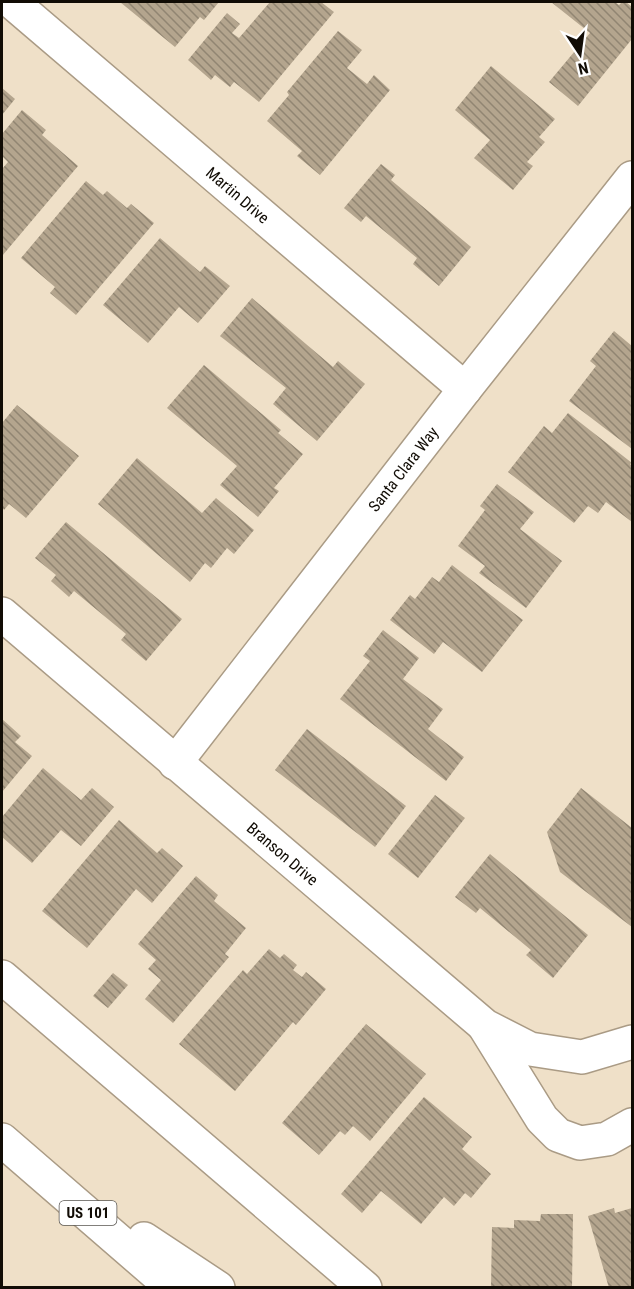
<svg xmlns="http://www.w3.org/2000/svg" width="634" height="1289" viewBox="0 0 634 1289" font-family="'Roboto Condensed',sans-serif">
<defs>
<pattern id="building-back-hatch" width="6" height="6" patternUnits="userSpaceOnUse" patternTransform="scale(1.5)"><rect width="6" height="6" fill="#b4a58e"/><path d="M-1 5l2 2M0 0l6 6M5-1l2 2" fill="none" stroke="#918572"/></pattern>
</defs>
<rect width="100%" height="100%" fill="#efe0c8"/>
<g fill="url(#building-back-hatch)">
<path d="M120,2H219L204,20L200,17L175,47Z"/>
<path d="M270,2H321L334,12L259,102L234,82L230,87L215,75L211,80L188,60L227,13L240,24L232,33L239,38Z"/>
<path d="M551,2H615L619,5L622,2H626L632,7V39L578,106L549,82L590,33Z"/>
<path d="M338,31L362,50L347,68L367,84L374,75L390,90L320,175L297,156L302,151L267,121L289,95L287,92Z"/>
<path d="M491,66L555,119L539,137L545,142L527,162L533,166L513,190L474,158L490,140L455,110Z"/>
<path d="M2,88L15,99L2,115Z"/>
<path d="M22,110L46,130L42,135L78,166L2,256V169L8,162L2,156V134Z"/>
<path d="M381,164L395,175L391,180L471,247L439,286L413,264L417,258L366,216L361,222L344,208Z"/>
<path d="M86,181L103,195L107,191L127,208L131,204L154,223L76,315L50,293L55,287L21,258Z"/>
<path d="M160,238L200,272L205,266L230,286L198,323L179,307L148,343L103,305Z"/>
<path d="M252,298L333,367L338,361L365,384L317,441L273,404L286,388L220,336Z"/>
<path d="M614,331L632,346V449L569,401L596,366L590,361Z"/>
<path d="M204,365L281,430L278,433L303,454L274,488L279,491L258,517L220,485L237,466L167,408Z"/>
<path d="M17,405L79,456L26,518L9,504L4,510L2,507V423Z"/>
<path d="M568,413L632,463L630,464L632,466V522L606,502L598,513L588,506L574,523L508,472L544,426L552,433Z"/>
<path d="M137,458L202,513L216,498L254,530L234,554L227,548L211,568L205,563L190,582L98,504Z"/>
<path d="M497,484L534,512L520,529L562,561L526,608L479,573L485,566L458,546L485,510L480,506Z"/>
<path d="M66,522L182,619L146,661L121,640L126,634L74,591L69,597L51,581L56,575L35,558Z"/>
<path d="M452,565L523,620L482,672L443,642L434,654L390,620L410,595L415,599L432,577L439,582Z"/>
<path d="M383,630L419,658L403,679L443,709L428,729L464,757L446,781L340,699L370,661L363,656Z"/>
<path d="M2,719L21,736L15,742L32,756L2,792Z"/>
<path d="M307,729L406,806L375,847L275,770Z"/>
<path d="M43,768L81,800L92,788L114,807L81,846L61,830L32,863L2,837V817Z"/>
<path d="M581,788L632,828V927L560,872L547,832Z"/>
<path d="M435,795L465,818L418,878L388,854Z"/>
<path d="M119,820L157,853L162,848L183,866L152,903L136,889L87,948L42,911Z"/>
<path d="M490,854L588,935L553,978L526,955L531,950L480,908L476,913L455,897Z"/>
<path d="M196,876L218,895L214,901L246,928L225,954L229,957L173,1023L145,999L161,980L148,969L156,960L138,944Z"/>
<path d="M269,949L280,958L284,954L297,965L293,970L302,977L306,972L326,989L296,1025L293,1022L235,1091L179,1044L243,970L247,974Z"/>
<path d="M113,973L128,985L108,1008L93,996Z"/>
<path d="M366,1024L426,1074L370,1141L353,1126L345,1135L340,1131L319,1155L282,1123Z"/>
<path d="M424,1097L472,1137L462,1149L491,1174L471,1198L465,1193L454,1206L444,1197L421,1224L381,1191L362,1213L341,1194Z"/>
<path d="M614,1208L615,1213L632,1208V1288H609L588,1216Z"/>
<path d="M541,1214H573L572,1288H491L492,1227L514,1228V1220L540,1221Z"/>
</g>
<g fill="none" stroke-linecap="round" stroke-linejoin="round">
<defs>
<g id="minor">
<path id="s1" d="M12,2L465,389"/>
<path id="s2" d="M2,614L485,1026L530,1049L582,1057L632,1042"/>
<path id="s3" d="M175,763L465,389L632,178"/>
<path d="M485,1027L542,1119L558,1135L580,1143L607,1139L632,1125"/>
</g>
<g id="motorway">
<path d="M2,977L365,1288"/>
<path d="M2,1140L173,1288"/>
<path d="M144,1239L218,1288"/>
</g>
</defs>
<use href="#minor" stroke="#aa9b85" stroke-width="36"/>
<use href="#motorway" stroke="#aa9b85" stroke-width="36"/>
<use href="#minor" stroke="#fff" stroke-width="33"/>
<use href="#motorway" stroke="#fff" stroke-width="33"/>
</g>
<g text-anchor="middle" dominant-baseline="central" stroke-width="6" stroke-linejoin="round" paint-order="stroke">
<rect fill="#fff" stroke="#585550" stroke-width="1.5" x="59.5" y="1201" width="57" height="24" rx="4.5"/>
<g font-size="15" font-weight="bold" fill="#110c05">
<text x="88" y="1213">US 101</text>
</g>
<g font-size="16" fill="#110c05" stroke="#fff">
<text stroke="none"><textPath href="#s1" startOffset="297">Martin Drive</textPath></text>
<text stroke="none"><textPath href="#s3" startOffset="372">Santa Clara Way</textPath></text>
<text stroke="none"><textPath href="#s2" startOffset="369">Branson Drive</textPath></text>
</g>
</g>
<rect width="634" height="1289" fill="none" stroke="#110c05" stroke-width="6"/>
<g transform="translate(580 54) rotate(167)" stroke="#ffffff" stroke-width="4.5" paint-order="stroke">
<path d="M0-4.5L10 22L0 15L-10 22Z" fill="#110c05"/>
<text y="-9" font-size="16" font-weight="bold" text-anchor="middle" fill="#110c05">N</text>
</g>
</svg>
